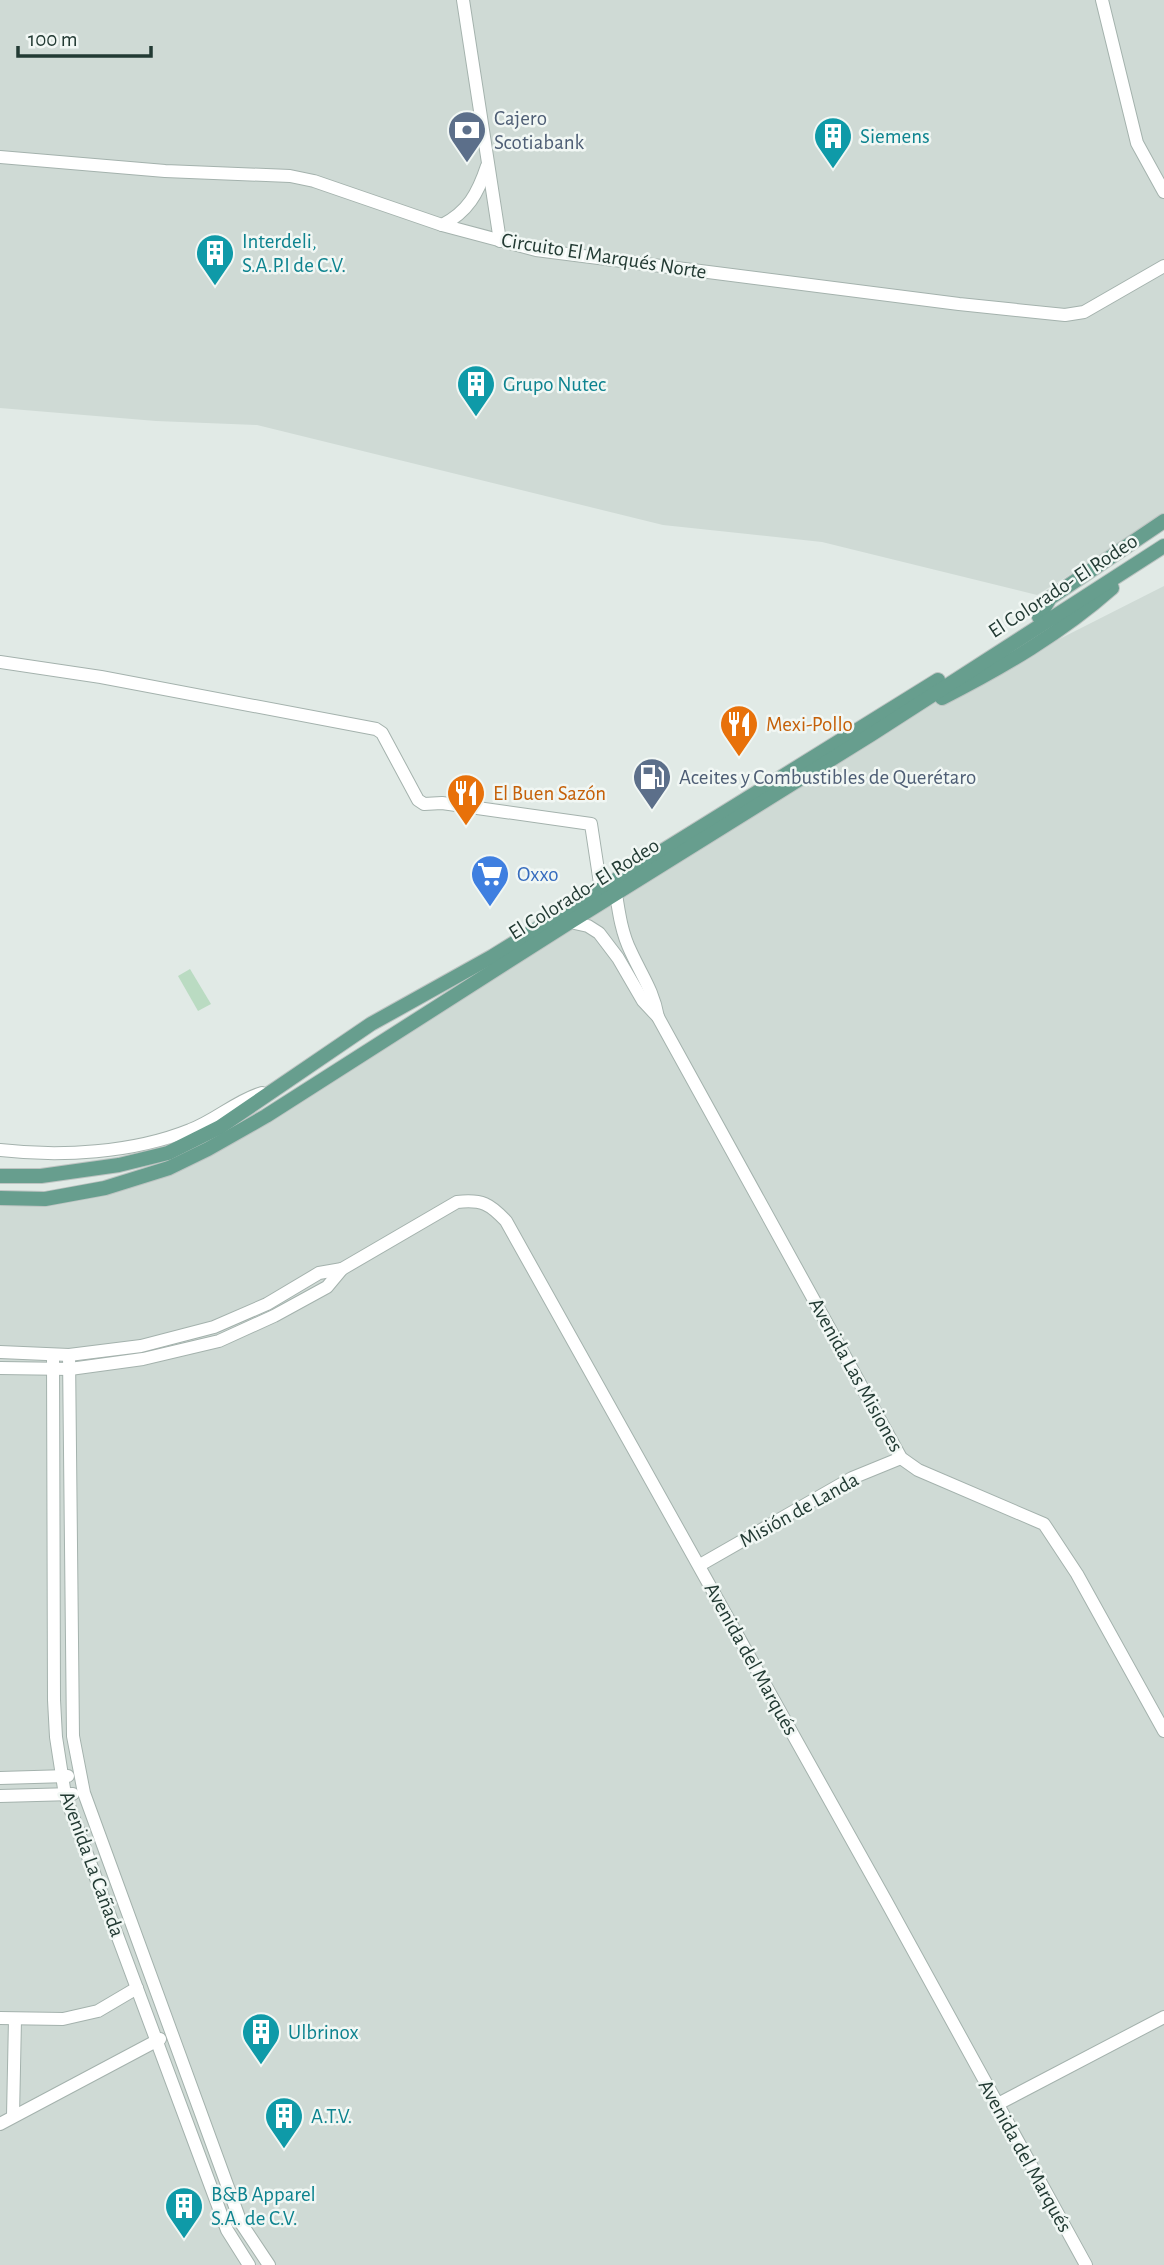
<svg xmlns="http://www.w3.org/2000/svg" width="1164" height="2265" viewBox="0 0 1164 2265" font-family="'Alegreya Sans',sans-serif">
<rect width="100%" height="100%" fill="#e1eae6"/>
<g fill="#cfdad5">
<path d="M0,0H1164V516L1037,595L822,542L663,525L257,425L156,421L0,408Z"/>
<path d="M1164,586V2265H0V1198L45,1199L169,1168L872,734Z"/>
</g>
<path fill="#badbc2" d="M190,969L211,1004L198,1011L178,976Z"/>
<g fill="none" stroke-linecap="round" stroke-linejoin="round">
<defs>
<g id="minor">
<path d="M463,0L500,241"/>
<path d="M1102,0L1137,143L1164,192"/>
<path d="M0,157L165,171L290,176L314,181L442,225L536,250L959,304L1065,315L1084,312L1164,266"/>
<path d="M442,225C468,212 478,193 487,166"/>
<path d="M0,662L101,677L376,729L382,733L418,800L424,804L442,803L591,824L601,890"/>
<path d="M616,894C619,914 622,934 631,952C642,976 653,990 658,1017"/>
<path d="M570,922L588,926L599,933L618,958L643,1001L658,1017L901,1458L918,1470L1044,1524L1077,1574L1164,1731"/>
<path d="M0,1150C60,1157 133,1153 190,1130C215,1121 237,1100 262,1093"/>
<path d="M0,1352L69,1355L141,1346L214,1327L267,1304L319,1273L342,1269"/>
<path d="M53,1355L54,1700L56,1737L65,1795L227,2230L249,2265"/>
<path d="M69,1355L73,1736L84,1793L241,2223L269,2265"/>
<path d="M0,1368L70,1369L143,1359L219,1341L274,1316L327,1287L342,1269L457,1202C482,1199 490,1204 506,1221L886,1901L1086,2265"/>
<path d="M700,1565L852,1478L901,1458"/>
<path d="M0,1778L68,1776"/>
<path d="M0,1796L73,1794"/>
<path d="M0,2018L63,2019L98,2011L137,1988"/>
<path d="M996,2105L1164,2017"/>
<path d="M13,2116L15,2019"/>
<path d="M0,2124L160,2039"/>
</g>
<g id="major">
<path d="M1039,617L1050,598L1164,521"/>
<path d="M942,698C1003,667 1061,633 1112,588"/>
<path d="M0,1176H41L119,1165L168,1153L220,1127L371,1024L493,956L938,680"/>
<path d="M0,1198L45,1199L105,1188L169,1168L208,1149L266,1116L570,922L872,734L1164,546"/>
</g>
</defs>
<use href="#minor" stroke="#a4b2ad" stroke-width="14"/>
<use href="#major" stroke="#bdc4c2" stroke-width="16"/>
<use href="#minor" stroke="#fff" stroke-width="12"/>
<use href="#major" stroke="#679e8e" stroke-width="14"/>
</g>
<defs>
<symbol id="bank-pin" viewBox="-11 -11 22 30"><path d="M0 17L-7.5 6A9.5 9.5 0 1 1 7.5 6Z" fill="#5c6f8a" stroke="#f1f7f4"/><path d="M-6-4H6V4H-6ZM0-2.3a2.3 2.3 0 1 0 0 4.6a2.3 2.3 0 1 0 0-4.6Z" fill="#fff"/></symbol>
<symbol id="building-pin" viewBox="-11 -11 22 30"><path d="M0 17L-7.5 6A9.5 9.5 0 1 1 7.5 6Z" fill="#0f9aa8" stroke="#f1f7f4"/><path d="M-4-6H4V6H1V3H-1V6H-4ZM-2.5-4.3h1.7v1.8h-1.7ZM.8-4.3h1.7v1.8H.8ZM-2.5-1h1.7V.8h-1.7ZM.8-1h1.7V.8H.8Z" fill="#fff"/></symbol>
<symbol id="restaurant-pin" viewBox="-11 -11 22 30"><path d="M0 17L-7.5 6A9.5 9.5 0 1 1 7.5 6Z" fill="#e8710a" stroke="#f1f7f4"/><path d="M-5-6h1v4h1v-4h1v4h1v-4h1v5L-1.5 .5V6h-2V.5L-5-1ZM5-6V6H3V1.5H1.5Q1.5-4 5-6Z" fill="#fff"/></symbol>
<symbol id="fuel-pin" viewBox="-11 -11 22 30"><path d="M0 17L-7.5 6A9.5 9.5 0 1 1 7.5 6Z" fill="#5c6f8a" stroke="#f1f7f4"/><path d="M-5.5-6h7V0h2V4h1.3V-2.5L3-4.5l.8-.8L6-3V5H2.5V1h-1V6h-7ZM-4.2-4.7v3.2H.2V-4.7Z" fill="#fff"/></symbol>
<symbol id="supermarket-pin" viewBox="-11 -11 22 30"><path d="M0 17L-7.5 6A9.5 9.5 0 1 1 7.5 6Z" fill="#3f7fe0" stroke="#f1f7f4"/><path d="M-6-5.5h2.5l.6 2H6L4.5 2H-2.5L-4.4-4H-6ZM-1.5 3.2a1.3 1.3 0 1 0 .1 0ZM3 3.2a1.3 1.3 0 1 0 .1 0Z" fill="#fff"/></symbol>
</defs>
<g fill-rule="evenodd">
<use href="#bank-pin" x="445" y="108" width="44" height="60"/>
<use href="#building-pin" x="811" y="114" width="44" height="60"/>
<use href="#building-pin" x="193" y="231" width="44" height="60"/>
<use href="#building-pin" x="454" y="362" width="44" height="60"/>
<use href="#restaurant-pin" x="717" y="702" width="44" height="60"/>
<use href="#fuel-pin" x="630" y="755" width="44" height="60"/>
<use href="#restaurant-pin" x="444" y="771" width="44" height="60"/>
<use href="#supermarket-pin" x="468" y="852" width="44" height="60"/>
<use href="#building-pin" x="239" y="2010" width="44" height="60"/>
<use href="#building-pin" x="262" y="2094" width="44" height="60"/>
<use href="#building-pin" x="162" y="2184" width="44" height="60"/>
</g>
<g text-anchor="middle" dominant-baseline="central" stroke-width="5" stroke-linejoin="round" paint-order="stroke">
<g font-size="21" fill="#4e5e75" stroke="#f1f7f4" text-anchor="start">
<text x="494" y="118">Cajero<tspan x="494" dy="24">Scotiabank</tspan></text>
<text x="679" y="777">Aceites y Combustibles de Querétaro</text>
</g>
<g font-size="21" fill="#0d838f" stroke="#f1f7f4" text-anchor="start">
<text x="860" y="136">Siemens</text>
<text x="242" y="241">Interdeli,<tspan x="242" dy="24">S.A.P.I de C.V.</tspan></text>
<text x="503" y="384">Grupo Nutec</text>
<text x="288" y="2032">Ulbrinox</text>
<text x="311" y="2116">A.T.V.</text>
<text x="211" y="2194">B&amp;B Apparel<tspan x="211" dy="24">S.A. de C.V.</tspan></text>
</g>
<g font-size="21" fill="#223a33" stroke="#f1f7f4">
<text transform="translate(604 256) rotate(9)">Circuito El Marqués Norte</text>
<text transform="translate(1063 586) rotate(-33)">El Colorado- El Rodeo</text>
<text transform="translate(584 889) rotate(-32)">El Colorado- El Rodeo</text>
<text transform="translate(856 1375) rotate(61)">Avenida Las Misiones</text>
<text transform="translate(799 1510) rotate(-29)">Misión de Landa</text>
<text transform="translate(751 1659) rotate(61)">Avenida del Marqués</text>
<text transform="translate(92 1864) rotate(70)">Avenida La Cañada</text>
<text transform="translate(1025 2156) rotate(61)">Avenida del Marqués</text>
</g>
<g font-size="21" fill="#c56008" stroke="#f1f7f4" text-anchor="start">
<text x="766" y="724">Mexi-Pollo</text>
<text x="493" y="793">El Buen Sazón</text>
</g>
<g font-size="21" fill="#366cbe" stroke="#f1f7f4" text-anchor="start">
<text x="517" y="874">Oxxo</text>
</g>
</g>
<path d="M18 46v10h133v-10" fill="none" stroke="#223a33" stroke-width="3.5"/>
<text x="28" y="46" font-size="21" fill="#223a33" stroke="#f1f7f4" stroke-width="5" paint-order="stroke">100 m</text>
</svg>
